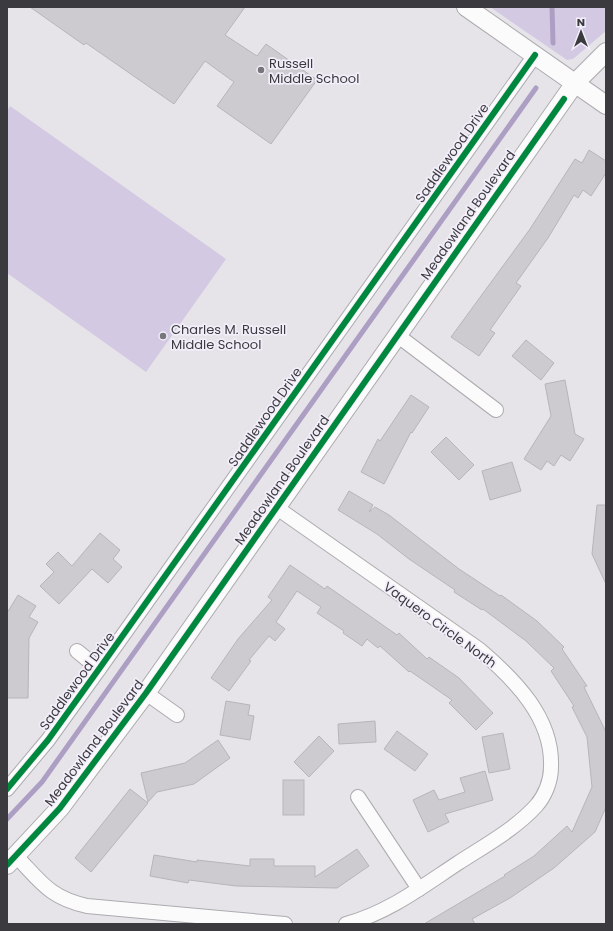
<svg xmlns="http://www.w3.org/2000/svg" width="613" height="931" viewBox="0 0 613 931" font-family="Poppins,sans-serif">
<rect width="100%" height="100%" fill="#e6e4e9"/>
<g fill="#d3c9e2">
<path d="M490,7H606V31L573,59L567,60Z"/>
<path d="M10,106L226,259L146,372L7,273V111Z"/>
</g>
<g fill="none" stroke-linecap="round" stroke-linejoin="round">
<g stroke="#ad9fc4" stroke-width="5">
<path d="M552,7L553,43"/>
<path d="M7,819L42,782L536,88"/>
</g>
</g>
<g fill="#cdcbcf" stroke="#b6b5b9">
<path d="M30,7H245L225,35L257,56L266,44L317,80L271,144L217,106L234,82L205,61L174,104L86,43L84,45Z"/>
<path d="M589,150L606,161V173L591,196L583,190L578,198L574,195L548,238L516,283L521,286L490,330L495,333L479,356L451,337L530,229L575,159L582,163Z"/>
<path d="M526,340L554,363L541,380L512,356Z"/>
<path d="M565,380L575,434L584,439L570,461L561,455L554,466L547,461L541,470L524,459L551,416L545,384Z"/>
<path d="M411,395L429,407L412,433L411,432L384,484L361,472L378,439L380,441Z"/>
<path d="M446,437L474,465L459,480L431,452Z"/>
<path d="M512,462L521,491L490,500L482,471Z"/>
<path d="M349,491L373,505L369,512L375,507L389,515L459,569L500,596L501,595L537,621L564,647L562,649L587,686L584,687L606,732V807L595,832L554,868L510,898L472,919L475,924H424L505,876L504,875L534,856L567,826L572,832L592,787L587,737L572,707L574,706L551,671L554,668L526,641L483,609L482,610L454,592L455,590L409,559L377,534L338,510Z"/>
<path d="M597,505H606V584L592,554Z"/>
<path d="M100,533L120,550L113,559L122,567L108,583L92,569L59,604L40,586L54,572L46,564L58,552L72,566Z"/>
<path d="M290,565L325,589L327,586L397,635L399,633L427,659L429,657L459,678L493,713L476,730L449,703L452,700L410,671L409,672L380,646L378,648L367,639L362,646L343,633L344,631L317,613L321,607L297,591L276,622L285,629L275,641L269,636L249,660L251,661L229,691L211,678L238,639L272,600L268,597Z"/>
<path d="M18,595L36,606L29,617L38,622L29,638L28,698H7V613Z"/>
<path d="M226,701L250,705L248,715L254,716L250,740L220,735Z"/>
<path d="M375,721L376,742L339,744L338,724Z"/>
<path d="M397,731L428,754L415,771L384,749Z"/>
<path d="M503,733L510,769L489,773L482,737Z"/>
<path d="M319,736L334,751L309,777L294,762Z"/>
<path d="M218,740L230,758L194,784L157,792L148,802L141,773L185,763Z"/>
<path d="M485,771L493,800L445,814L449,822L428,832L413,800L434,790L439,800L465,792L460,778Z"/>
<rect x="283" y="780" width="21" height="35"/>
<path d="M130,789L148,803L91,872L75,858Z"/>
<path d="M357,849L369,866L337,888L236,886L189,880L188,883L150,876L154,855L197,862V860L250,866V859H274V866H315V877Z"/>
</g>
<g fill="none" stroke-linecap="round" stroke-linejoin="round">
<defs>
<g id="minor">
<path d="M397,335L496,410"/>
<path d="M277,508L480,650C515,680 553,718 551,767C551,781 545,796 536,806C514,830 484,846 458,863C423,886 388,913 346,924"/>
<path d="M77,651L99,669"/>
<path d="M146,693L177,715"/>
<path d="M7,789L48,740L99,669L535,55"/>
<path d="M358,797L419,889"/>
<path d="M16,856C41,882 50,898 87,906L285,924"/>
</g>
<g id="tertiary">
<path d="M466,7L606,105"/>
<path d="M7,865L60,808L146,693L575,83L606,52"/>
</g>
</defs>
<use href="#minor" stroke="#acabaf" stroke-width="16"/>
<use href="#tertiary" stroke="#acabaf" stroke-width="20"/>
<use href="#minor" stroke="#fbfbfc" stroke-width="14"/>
<use href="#tertiary" stroke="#fbfbfc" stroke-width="18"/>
<defs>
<g id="cycleway">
<path d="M7,789L48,740L99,669L535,55"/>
<path d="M7,865L60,808L146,693L564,99"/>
</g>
</defs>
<use href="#cycleway" stroke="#f2eefa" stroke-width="8"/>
<use href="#cycleway" stroke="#00873e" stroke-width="6"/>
</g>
<g fill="#77767a" stroke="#f2eefa" stroke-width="1.5">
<circle cx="261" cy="70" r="4"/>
<circle cx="163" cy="336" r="4"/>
</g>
<g text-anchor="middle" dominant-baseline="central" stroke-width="3.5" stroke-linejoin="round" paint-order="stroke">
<g font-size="13" fill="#3b3a3e" stroke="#f2eefa" text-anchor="start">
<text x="269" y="63">Russell<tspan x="269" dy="15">Middle School</tspan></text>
<text x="171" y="329">Charles M. Russell<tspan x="171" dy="15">Middle School</tspan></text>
</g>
<g font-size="13" fill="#3b3a3e" stroke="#f2eefa">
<text transform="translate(452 153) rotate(-55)">Saddlewood Drive</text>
<text transform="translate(468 215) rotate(-55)">Meadowland Boulevard</text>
<text transform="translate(265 417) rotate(-55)">Saddlewood Drive</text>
<text transform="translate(282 480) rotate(-55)">Meadowland Boulevard</text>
<text transform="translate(440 625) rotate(36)">Vaquero Circle North</text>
<text transform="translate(77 681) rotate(-54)">Saddlewood Drive</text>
<text transform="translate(94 743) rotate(-53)">Meadowland Boulevard</text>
</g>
</g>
<rect width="613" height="931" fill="none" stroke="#3b3a3e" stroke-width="16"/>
<g transform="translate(581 32)" stroke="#f2eefa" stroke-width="3" paint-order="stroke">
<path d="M0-3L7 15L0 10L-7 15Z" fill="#3b3a3e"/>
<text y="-6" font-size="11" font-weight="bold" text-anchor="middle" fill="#3b3a3e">N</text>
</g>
</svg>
